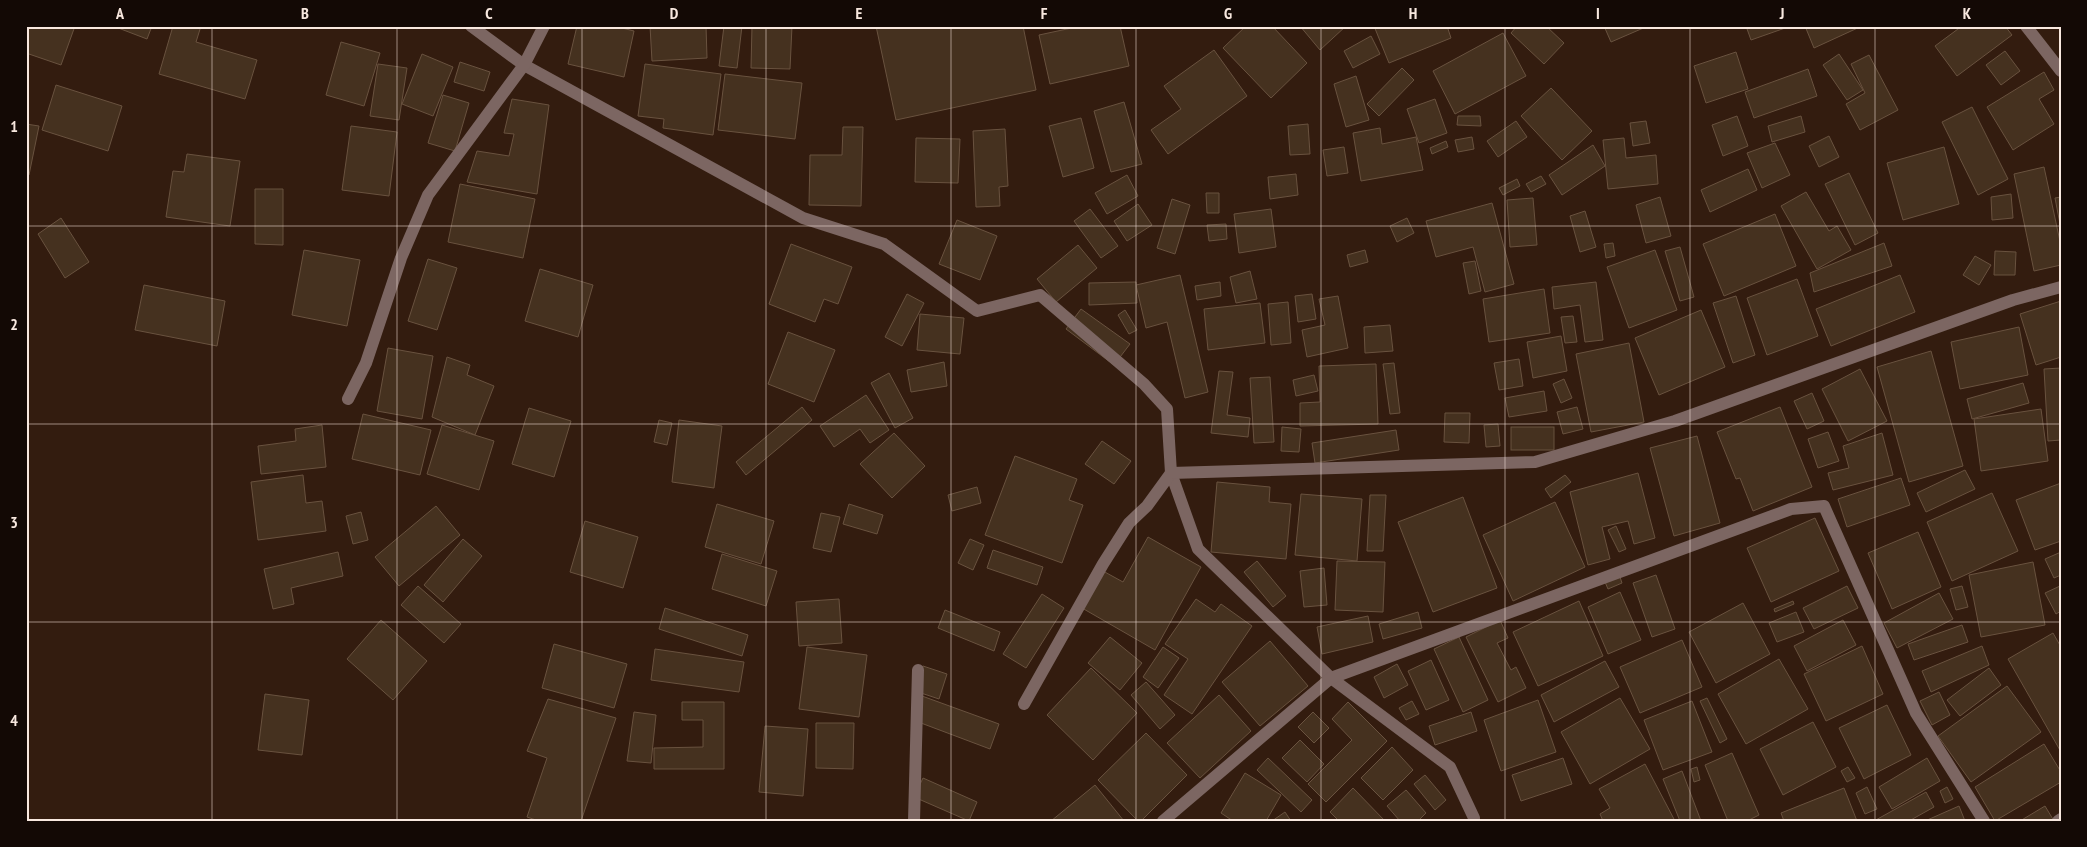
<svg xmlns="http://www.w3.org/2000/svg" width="2087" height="847" viewBox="0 0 2087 847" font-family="'PT Sans Narrow',sans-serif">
<rect width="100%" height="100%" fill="#331c0f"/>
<g fill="#45311f" stroke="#69523f">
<path d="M26,26H75L61,65L26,53Z"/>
<path d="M113,26H152L147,39Z"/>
<path d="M173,26H201L196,42L257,60L245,99L159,74Z"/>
<path d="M577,26H614L634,31L624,77L568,64Z"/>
<path d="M650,26H706L707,58L652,61Z"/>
<path d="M724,26H742L737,68L719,66Z"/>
<path d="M752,26H792L790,69L751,68Z"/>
<path d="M876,26H1023L1036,90L896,120Z"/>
<path d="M1081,26H1120L1129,66L1050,84L1039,35Z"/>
<path d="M1246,26H1272L1307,63L1271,98L1223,48Z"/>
<path d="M1300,26H1346L1320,50Z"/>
<path d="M1374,26H1447L1451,38L1389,63Z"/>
<path d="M1517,26H1546L1564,43L1544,64L1511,33Z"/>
<path d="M1604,26H1648L1611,42Z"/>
<path d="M1746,26H1788V27L1751,40Z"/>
<path d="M1805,26H1862L1814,48Z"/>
<path d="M1962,26H2005L2012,35L1957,76L1935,46Z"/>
<path d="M1503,33L1526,76L1455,114L1433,71Z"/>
<path d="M1371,36L1380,54L1353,68L1344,51Z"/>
<path d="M341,42L380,53L364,106L326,95Z"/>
<path d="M1214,50L1247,96L1168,154L1151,130L1181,109L1164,86Z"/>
<path d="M2005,51L2020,71L2001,85L1986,65Z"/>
<path d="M1736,52L1748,89L1706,103L1694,66Z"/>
<path d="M422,54L453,67L433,116L402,104Z"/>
<path d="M1839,54L1863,90L1847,100L1823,65Z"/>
<path d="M1869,55L1898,110L1860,130L1846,104L1865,93L1851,64Z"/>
<path d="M460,62L490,72L484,91L454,82Z"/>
<path d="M378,64L407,68L399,120L370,116Z"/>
<path d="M645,64L721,74L713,135L663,128L664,119L638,116Z"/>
<path d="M1402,68L1414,80L1379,116L1367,104Z"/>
<path d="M1808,69L1817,96L1754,118L1745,92Z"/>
<path d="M2044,72L2054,90L2039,99L2054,124L2013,150L1987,107Z"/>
<path d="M725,74L802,83L795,139L718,130Z"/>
<path d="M1356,76L1369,120L1346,127L1334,84Z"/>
<path d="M56,85L122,106L108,151L42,130Z"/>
<path d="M1551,88L1592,131L1562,160L1521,116Z"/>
<path d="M443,95L469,103L455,151L428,143Z"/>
<path d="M512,99L549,105L537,194L467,182L477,151L509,156L514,134L504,133Z"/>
<path d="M1435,99L1447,133L1419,143L1407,109Z"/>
<path d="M1124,102L1142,164L1111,172L1094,111Z"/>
<path d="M1972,107L2008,179L1978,195L1942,122Z"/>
<path d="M1458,116H1480L1481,126L1457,125Z"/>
<path d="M1737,116L1748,146L1723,156L1712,125Z"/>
<path d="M1801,116L1805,132L1772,142L1768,126Z"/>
<path d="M1081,118L1094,168L1063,177L1049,126Z"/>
<path d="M1516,121L1527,137L1498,157L1487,141Z"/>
<path d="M1646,121L1650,143L1633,146L1630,123Z"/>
<path d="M26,124L39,126L29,175L26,174Z"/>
<path d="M1308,124L1310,154L1290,155L1288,126Z"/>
<path d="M351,126L397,132L389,196L342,190Z"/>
<path d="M843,127H863L861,206L809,205L810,155H842Z"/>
<path d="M1380,128L1382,144L1416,137L1423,170L1361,181L1353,133Z"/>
<path d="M1005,129L1008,186L999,187L1000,206L976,207L973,131Z"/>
<path d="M1829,136L1839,157L1819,167L1809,146Z"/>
<path d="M1472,137L1474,149L1458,152L1455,140Z"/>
<path d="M916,138L960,139L958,183L915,182Z"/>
<path d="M1624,138L1626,158L1656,155L1658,184L1608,189L1603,140Z"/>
<path d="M1446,141L1448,147L1432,154L1430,148Z"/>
<path d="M1775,143L1790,175L1762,188L1747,153Z"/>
<path d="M1593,145L1605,166L1562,195L1549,175Z"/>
<path d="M1344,147L1348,173L1327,176L1323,150Z"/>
<path d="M1944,147L1959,204L1903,220L1887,163Z"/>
<path d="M187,154L240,161L230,226L166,217L173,171L184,172Z"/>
<path d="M2044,167L2061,246V265L2034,271L2014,174Z"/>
<path d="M1748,169L1757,190L1710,212L1701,190Z"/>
<path d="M1849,173L1878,233L1855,245L1825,184Z"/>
<path d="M1296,174L1298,195L1270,199L1268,177Z"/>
<path d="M1127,175L1138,196L1107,214L1095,193Z"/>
<path d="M1541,176L1546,184L1531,192L1526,184Z"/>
<path d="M1517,179L1520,186L1503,195L1499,188Z"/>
<path d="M460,184L535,199L523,258L448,242Z"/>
<path d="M255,189H283V245L255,244Z"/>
<path d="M1806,192L1829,231L1837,226L1851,250L1817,269L1781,206Z"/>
<path d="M1206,193H1219V213H1207Z"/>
<path d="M2011,194L2013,218L1992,220L1991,197Z"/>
<path d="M1660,197L1671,236L1646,243L1636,205Z"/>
<path d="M2061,197V229L2055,198Z"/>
<path d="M1533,198L1537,245L1510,247L1507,200Z"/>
<path d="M1172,199L1190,205L1175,254L1157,248Z"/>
<path d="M1492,203L1514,284L1485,292L1473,247L1436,257L1426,221Z"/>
<path d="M1138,204L1152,225L1127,241L1114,221Z"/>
<path d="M1090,209L1118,246L1101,258L1074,221Z"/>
<path d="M1271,209L1276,247L1239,253L1234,214Z"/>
<path d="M1585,211L1596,247L1580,252L1570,216Z"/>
<path d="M1775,214L1796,266L1724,296L1703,244Z"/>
<path d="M61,218L89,262L65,278L38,234Z"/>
<path d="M1407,218L1414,233L1397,242L1390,226Z"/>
<path d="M957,220L997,236L980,280L939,264Z"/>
<path d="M1226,224L1227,239L1209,241L1207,225Z"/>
<path d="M1613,243L1615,256L1606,258L1604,244Z"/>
<path d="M1884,243L1892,266L1814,292L1810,273Z"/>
<path d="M791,244L852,267L838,304L824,299L815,322L769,304Z"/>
<path d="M1078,245L1097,268L1056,302L1037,279Z"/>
<path d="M1680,247L1694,297L1680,301L1665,251Z"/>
<path d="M304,250L360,260L347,326L292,315Z"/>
<path d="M1365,250L1368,262L1350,267L1347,255Z"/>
<path d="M1655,250L1677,310L1629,328L1607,267Z"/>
<path d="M1995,251L2016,252L2015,275H1994Z"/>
<path d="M1975,256L1991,265L1979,285L1963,275Z"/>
<path d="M428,259L457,268L437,330L408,321Z"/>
<path d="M1475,261L1481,291L1469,294L1463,263Z"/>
<path d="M540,269L593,285L578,337L525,321Z"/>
<path d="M1250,271L1257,299L1236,303L1230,277Z"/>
<path d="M1180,275L1208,392L1185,398L1167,322L1146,328L1136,285Z"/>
<path d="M1900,275L1915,312L1831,346L1816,309Z"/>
<path d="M1797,279L1818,336L1767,355L1747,298Z"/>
<path d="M1136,282L1137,303L1089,305V283Z"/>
<path d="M1220,282L1221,296L1197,300L1195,286Z"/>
<path d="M1596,282L1603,340L1585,342L1580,305L1554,309L1552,287Z"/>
<path d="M144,285L225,301L217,346L135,330Z"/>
<path d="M1544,289L1550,333L1489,342L1483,299Z"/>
<path d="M907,294L924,303L902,346L885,337Z"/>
<path d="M1312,294L1316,319L1298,322L1295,296Z"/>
<path d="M1338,296L1348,348L1307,357L1302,330L1325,325L1319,299Z"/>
<path d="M1736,296L1755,355L1733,363L1713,303Z"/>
<path d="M2061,301V357L2036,365L2020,314Z"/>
<path d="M1288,302L1291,343L1271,345L1268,304Z"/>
<path d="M1260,303L1265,343L1208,350L1204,309Z"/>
<path d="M1081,309L1130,344L1114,365L1066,329Z"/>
<path d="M1125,310L1137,330L1129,334L1118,315Z"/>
<path d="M1701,310L1725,367L1659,395L1635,338Z"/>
<path d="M920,314L964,318L960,354L917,350Z"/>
<path d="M1573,316L1577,342L1565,343L1561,317Z"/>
<path d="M1390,325L1393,351L1365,353L1364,327Z"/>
<path d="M2019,327L2028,375L1960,389L1951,342Z"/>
<path d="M788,332L835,350L814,402L768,384Z"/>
<path d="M1561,336L1567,371L1533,378L1527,342Z"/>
<path d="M1629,343L1644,422L1591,432L1576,354Z"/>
<path d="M388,348L433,356L422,419L377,411Z"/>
<path d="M1931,351L1963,466L1909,482L1877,367Z"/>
<path d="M447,357L470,365L467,375L494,386L475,435L432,417Z"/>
<path d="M1519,359L1523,386L1499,390L1494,363Z"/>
<path d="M944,362L947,386L911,392L907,370Z"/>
<path d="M1394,363L1400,413L1390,414L1383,364Z"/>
<path d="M1376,364L1378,424L1300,426V403L1320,402L1319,366Z"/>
<path d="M2061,368V440L2048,441L2044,369Z"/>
<path d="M1860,369L1887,421L1848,441L1822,389Z"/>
<path d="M1219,371L1233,372L1227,415L1250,418L1248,437L1211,433Z"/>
<path d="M889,373L913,418L895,428L871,383Z"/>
<path d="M1314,375L1318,391L1296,396L1293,380Z"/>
<path d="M1270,377L1274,442L1254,443L1250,378Z"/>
<path d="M1564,379L1572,398L1561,403L1553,384Z"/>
<path d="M2023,383L2029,403L1972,419L1967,399Z"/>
<path d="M1544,391L1547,411L1509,417L1505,398Z"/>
<path d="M1812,393L1824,421L1807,429L1794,401Z"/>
<path d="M866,395L889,430L870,443L860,429L834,447L820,426Z"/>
<path d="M802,407L812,420L746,475L736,462Z"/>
<path d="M1577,407L1583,429L1563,434L1557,412Z"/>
<path d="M1780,407L1812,487L1753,511L1740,478L1736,479L1717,432Z"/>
<path d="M529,408L571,421L554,477L512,464Z"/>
<path d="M2041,409L2048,461L1981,471L1974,419Z"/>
<path d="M1445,413H1470L1469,443L1444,442Z"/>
<path d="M363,414L431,430L420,475L352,459Z"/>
<path d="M659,420L672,423L667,445L654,442Z"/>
<path d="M679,420L722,426L714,488L672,482Z"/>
<path d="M1498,424L1500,446L1486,447L1484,425Z"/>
<path d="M322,425L326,467L261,474L258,446L296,441L295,429Z"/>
<path d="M442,425L494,441L479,490L427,474Z"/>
<path d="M1282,427L1301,429L1299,452L1281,451Z"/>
<rect x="1511" y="427" width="43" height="23"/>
<path d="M1396,430L1399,450L1315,463L1312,443Z"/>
<path d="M1828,432L1839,461L1818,468L1808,439Z"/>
<path d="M894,433L925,466L892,498L860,464Z"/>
<path d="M1882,433L1893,475L1833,490L1828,473L1849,468L1843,446Z"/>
<path d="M1697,436L1720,523L1674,536L1650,448Z"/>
<path d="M1102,441L1131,461L1114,484L1085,464Z"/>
<path d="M1015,456L1077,479L1069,500L1083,505L1062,563L985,535Z"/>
<path d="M1965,470L1975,489L1926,512L1917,493Z"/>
<path d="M1638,473L1655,538L1634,544L1628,521L1602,527L1610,559L1588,565L1570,492Z"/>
<path d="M303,475L306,503L322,501L326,531L258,540L251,482Z"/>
<path d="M1565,475L1571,482L1551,498L1545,489Z"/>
<path d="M1901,478L1910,505L1847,527L1838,499Z"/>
<path d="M1217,482L1270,487L1269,502L1291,504L1286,559L1211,552Z"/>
<path d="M2061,483V541L2035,550L2016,500Z"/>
<path d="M977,487L981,503L952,511L948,495Z"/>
<path d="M1992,493L2018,551L1952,581L1927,522Z"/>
<path d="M1301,494L1362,499L1357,561L1295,555Z"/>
<path d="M1370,495H1386L1383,551H1367Z"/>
<path d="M1463,497L1497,588L1433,612L1398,522Z"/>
<path d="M1555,502L1585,567L1513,601L1483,535Z"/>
<path d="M717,504L774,521L761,564L705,547Z"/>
<path d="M849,504L883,515L877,534L843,524Z"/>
<path d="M436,506L460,535L399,586L375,557Z"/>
<path d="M361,512L368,540L353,544L346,516Z"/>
<path d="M821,513L840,517L831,552L813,548Z"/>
<path d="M1815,518L1839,571L1771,602L1747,548Z"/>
<path d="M585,521L638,537L623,588L570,572Z"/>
<path d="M1616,526L1626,549L1619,552L1608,530Z"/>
<path d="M1918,532L1941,587L1892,609L1868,553Z"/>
<path d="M1148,537L1201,567L1155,650L1082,608L1103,571L1123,582Z"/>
<path d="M463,539L482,556L443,602L424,585Z"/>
<path d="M970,539L984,545L973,570L958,563Z"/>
<path d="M993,550L1043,567L1037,585L987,568Z"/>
<path d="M338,552L343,576L291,588L294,604L273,609L264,569Z"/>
<path d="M2061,552V575L2054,578L2045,559Z"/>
<path d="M722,554L777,571L766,606L712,589Z"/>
<path d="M1257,561L1286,596L1273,607L1244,572Z"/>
<path d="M1337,561L1385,562L1383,612L1335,610Z"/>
<path d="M2033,562L2045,625L1981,637L1969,575Z"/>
<path d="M1324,568L1327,605L1304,607L1300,571Z"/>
<path d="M1656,575L1675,629L1652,637L1633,583Z"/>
<path d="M1620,577L1622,583L1608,589L1605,582Z"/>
<path d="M418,586L461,624L444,643L401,605Z"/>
<path d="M1847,586L1858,608L1814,629L1803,608Z"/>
<path d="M1962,586L1968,607L1956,610L1950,589Z"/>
<path d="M2060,586L2061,611L2056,614L2045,593Z"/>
<path d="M1620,592L1641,640L1608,654L1588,607Z"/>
<path d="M1939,593L1953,619L1897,648L1884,623Z"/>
<path d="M1042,594L1064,608L1026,668L1003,654Z"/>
<path d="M839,599L842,643L799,646L796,602Z"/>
<path d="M1196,599L1215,612L1221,604L1252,626L1192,714L1164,695L1188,659L1165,644Z"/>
<path d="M1579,601L1603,656L1538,686L1513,632Z"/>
<path d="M1793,601L1794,604L1775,612L1774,609Z"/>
<path d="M1743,603L1770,654L1716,683L1689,632Z"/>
<path d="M665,608L748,635L742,656L659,629Z"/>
<path d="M945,610L1000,632L994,651L938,628Z"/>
<path d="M1418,612L1422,628L1383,639L1379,624Z"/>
<path d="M1796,612L1804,632L1777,642L1769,623Z"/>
<path d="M1368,616L1373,642L1322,654L1317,627Z"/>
<path d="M381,620L427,661L393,700L347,659Z"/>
<path d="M1500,620L1508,638L1497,643L1511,670L1516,667L1526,688L1498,702L1466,637Z"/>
<path d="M1843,620L1856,645L1807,671L1794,646Z"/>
<path d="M1962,625L1968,642L1914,660L1908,644Z"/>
<path d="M2053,633L2061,647V752L2008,659Z"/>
<path d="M1110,637L1142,663L1120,690L1088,663Z"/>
<path d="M1459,637L1488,700L1463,712L1434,649Z"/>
<path d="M1682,640L1702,687L1640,713L1620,667Z"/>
<path d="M1270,641L1308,686L1260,726L1222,682Z"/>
<path d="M554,644L627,664L614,708L542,688Z"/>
<path d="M1862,646L1883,694L1826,721L1804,674Z"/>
<path d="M1982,646L1989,665L1931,692L1922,671Z"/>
<path d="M807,647L867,655L859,717L799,709Z"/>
<path d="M1163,647L1179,658L1158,688L1143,677Z"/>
<path d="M655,649L744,662L739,692L651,680Z"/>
<path d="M1779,659L1808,709L1746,744L1718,694Z"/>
<path d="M1431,660L1449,700L1426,710L1408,671Z"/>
<path d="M1605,661L1619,687L1554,722L1541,695Z"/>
<path d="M1397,664L1408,685L1384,698L1374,677Z"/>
<path d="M923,666L947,674L939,699L915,691Z"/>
<path d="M1091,668L1137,713L1093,760L1047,715Z"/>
<path d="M1989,668L2001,685L1960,716L1947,700Z"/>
<path d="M1146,682L1175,715L1160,729L1131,695Z"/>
<path d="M2007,686L2041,732L1971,782L1938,736Z"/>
<path d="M1939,692L1950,715L1932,725L1920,701Z"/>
<path d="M265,694L309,700L302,755L258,750Z"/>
<path d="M1219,695L1251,731L1200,778L1167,743Z"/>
<path d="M922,696L999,724L990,749L913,720Z"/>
<path d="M1620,698L1650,749L1590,784L1561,732Z"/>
<path d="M1707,698L1727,739L1720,743L1700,701Z"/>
<path d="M548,699L616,718L581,821H539L527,817L547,758L527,751Z"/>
<path d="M1538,700L1556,752L1501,771L1484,720Z"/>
<path d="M1412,701L1419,714L1406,720L1399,708Z"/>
<path d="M1692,701L1712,752L1663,770L1644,720Z"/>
<path d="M682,702H724V769H654V748L703,747V720H682Z"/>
<path d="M1348,702L1387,741L1326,802L1308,784L1352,740L1332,719Z"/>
<path d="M1887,705L1911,755L1864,779L1839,728Z"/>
<path d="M634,712L656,715L651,763L627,761Z"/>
<path d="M1313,712L1329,728L1314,743L1298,727Z"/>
<path d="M1471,712L1477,731L1435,745L1429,726Z"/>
<path d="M1813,722L1836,767L1783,795L1760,749Z"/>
<path d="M816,723H854L853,769L816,768Z"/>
<path d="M765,726L808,729L803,796L759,792Z"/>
<path d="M1146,733L1187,775L1141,821H1138L1098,780Z"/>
<path d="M1300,740L1324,764L1307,782L1282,758Z"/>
<path d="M2044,744L2061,772V782L1995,821L1975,787Z"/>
<path d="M1392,747L1413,770L1383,800L1361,778Z"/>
<path d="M1732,753L1759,815L1747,821H1728L1705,765Z"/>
<path d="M1268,758L1312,800L1301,812L1257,770Z"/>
<path d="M1563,758L1572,784L1521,801L1512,775Z"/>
<path d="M1927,758L1940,781L1892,809L1879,787Z"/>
<path d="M1645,764L1675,821H1603L1600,814L1610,808L1599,789Z"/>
<path d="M1697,767L1700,780L1694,782L1691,769Z"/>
<path d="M1848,767L1855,778L1847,782L1841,771Z"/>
<path d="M1682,771L1701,821H1680L1663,779Z"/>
<path d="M1245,773L1281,795L1266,821H1233L1221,813Z"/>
<path d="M1425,775L1446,800L1435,810L1414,784Z"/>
<path d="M923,778L977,802L969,821L914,797Z"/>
<path d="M1095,785L1124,821H1051Z"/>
<path d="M1867,787L1877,809L1865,814L1856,793Z"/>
<path d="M1947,787L1953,799L1945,803L1940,791Z"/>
<path d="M1353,788L1385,821H1339L1330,812Z"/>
<path d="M1844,788L1857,821H1784L1781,813Z"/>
<path d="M1406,790L1426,813L1418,821H1400L1387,806Z"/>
<path d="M1926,792L1934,807L1909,821H1874Z"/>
<path d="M1959,806L1965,821H1925Z"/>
<path d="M2045,806L2054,821H2020Z"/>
<path d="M1285,812L1291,821H1272Z"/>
</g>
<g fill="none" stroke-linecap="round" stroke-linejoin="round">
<g stroke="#7c6662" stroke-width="12">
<path d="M471,26L524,65L803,218L884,244L977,311L1040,295L1144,384L1167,409L1171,473L1198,549L1331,678L1450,767L1474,818"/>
<path d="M2026,26L2061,71"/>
<path d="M348,399L366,363L401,258L428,195L524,65L544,26"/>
<path d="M1024,704L1103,564L1129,523L1147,506L1171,473L1535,462L1675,421L2013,300L2061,287"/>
<path d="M914,821L918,670"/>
<path d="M1163,821L1331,678L1791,509L1824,506L1916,713L1984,821"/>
<path d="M2058,821L2061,819"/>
</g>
</g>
<path fill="none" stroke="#f8e8df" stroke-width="1" stroke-opacity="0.55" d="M212,26V821M397,26V821M582,26V821M766,26V821M951,26V821M1136,26V821M1321,26V821M1505,26V821M1690,26V821M1875,26V821M26,226H2061M26,424H2061M26,622H2061"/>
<rect width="2087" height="847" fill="none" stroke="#130905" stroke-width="55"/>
<rect x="28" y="28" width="2032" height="792" fill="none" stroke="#f8e8df" stroke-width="2"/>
<g font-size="16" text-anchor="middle" font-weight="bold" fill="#f8e8df">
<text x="120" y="19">A</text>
<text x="305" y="19">B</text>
<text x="489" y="19">C</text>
<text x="674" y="19">D</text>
<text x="859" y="19">E</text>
<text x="1044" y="19">F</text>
<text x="1228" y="19">G</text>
<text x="1413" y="19">H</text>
<text x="1598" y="19">I</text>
<text x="1782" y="19">J</text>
<text x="1967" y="19">K</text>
<text x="14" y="132">1</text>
<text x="14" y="330">2</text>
<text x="14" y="528">3</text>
<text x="14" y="726">4</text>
</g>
</svg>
